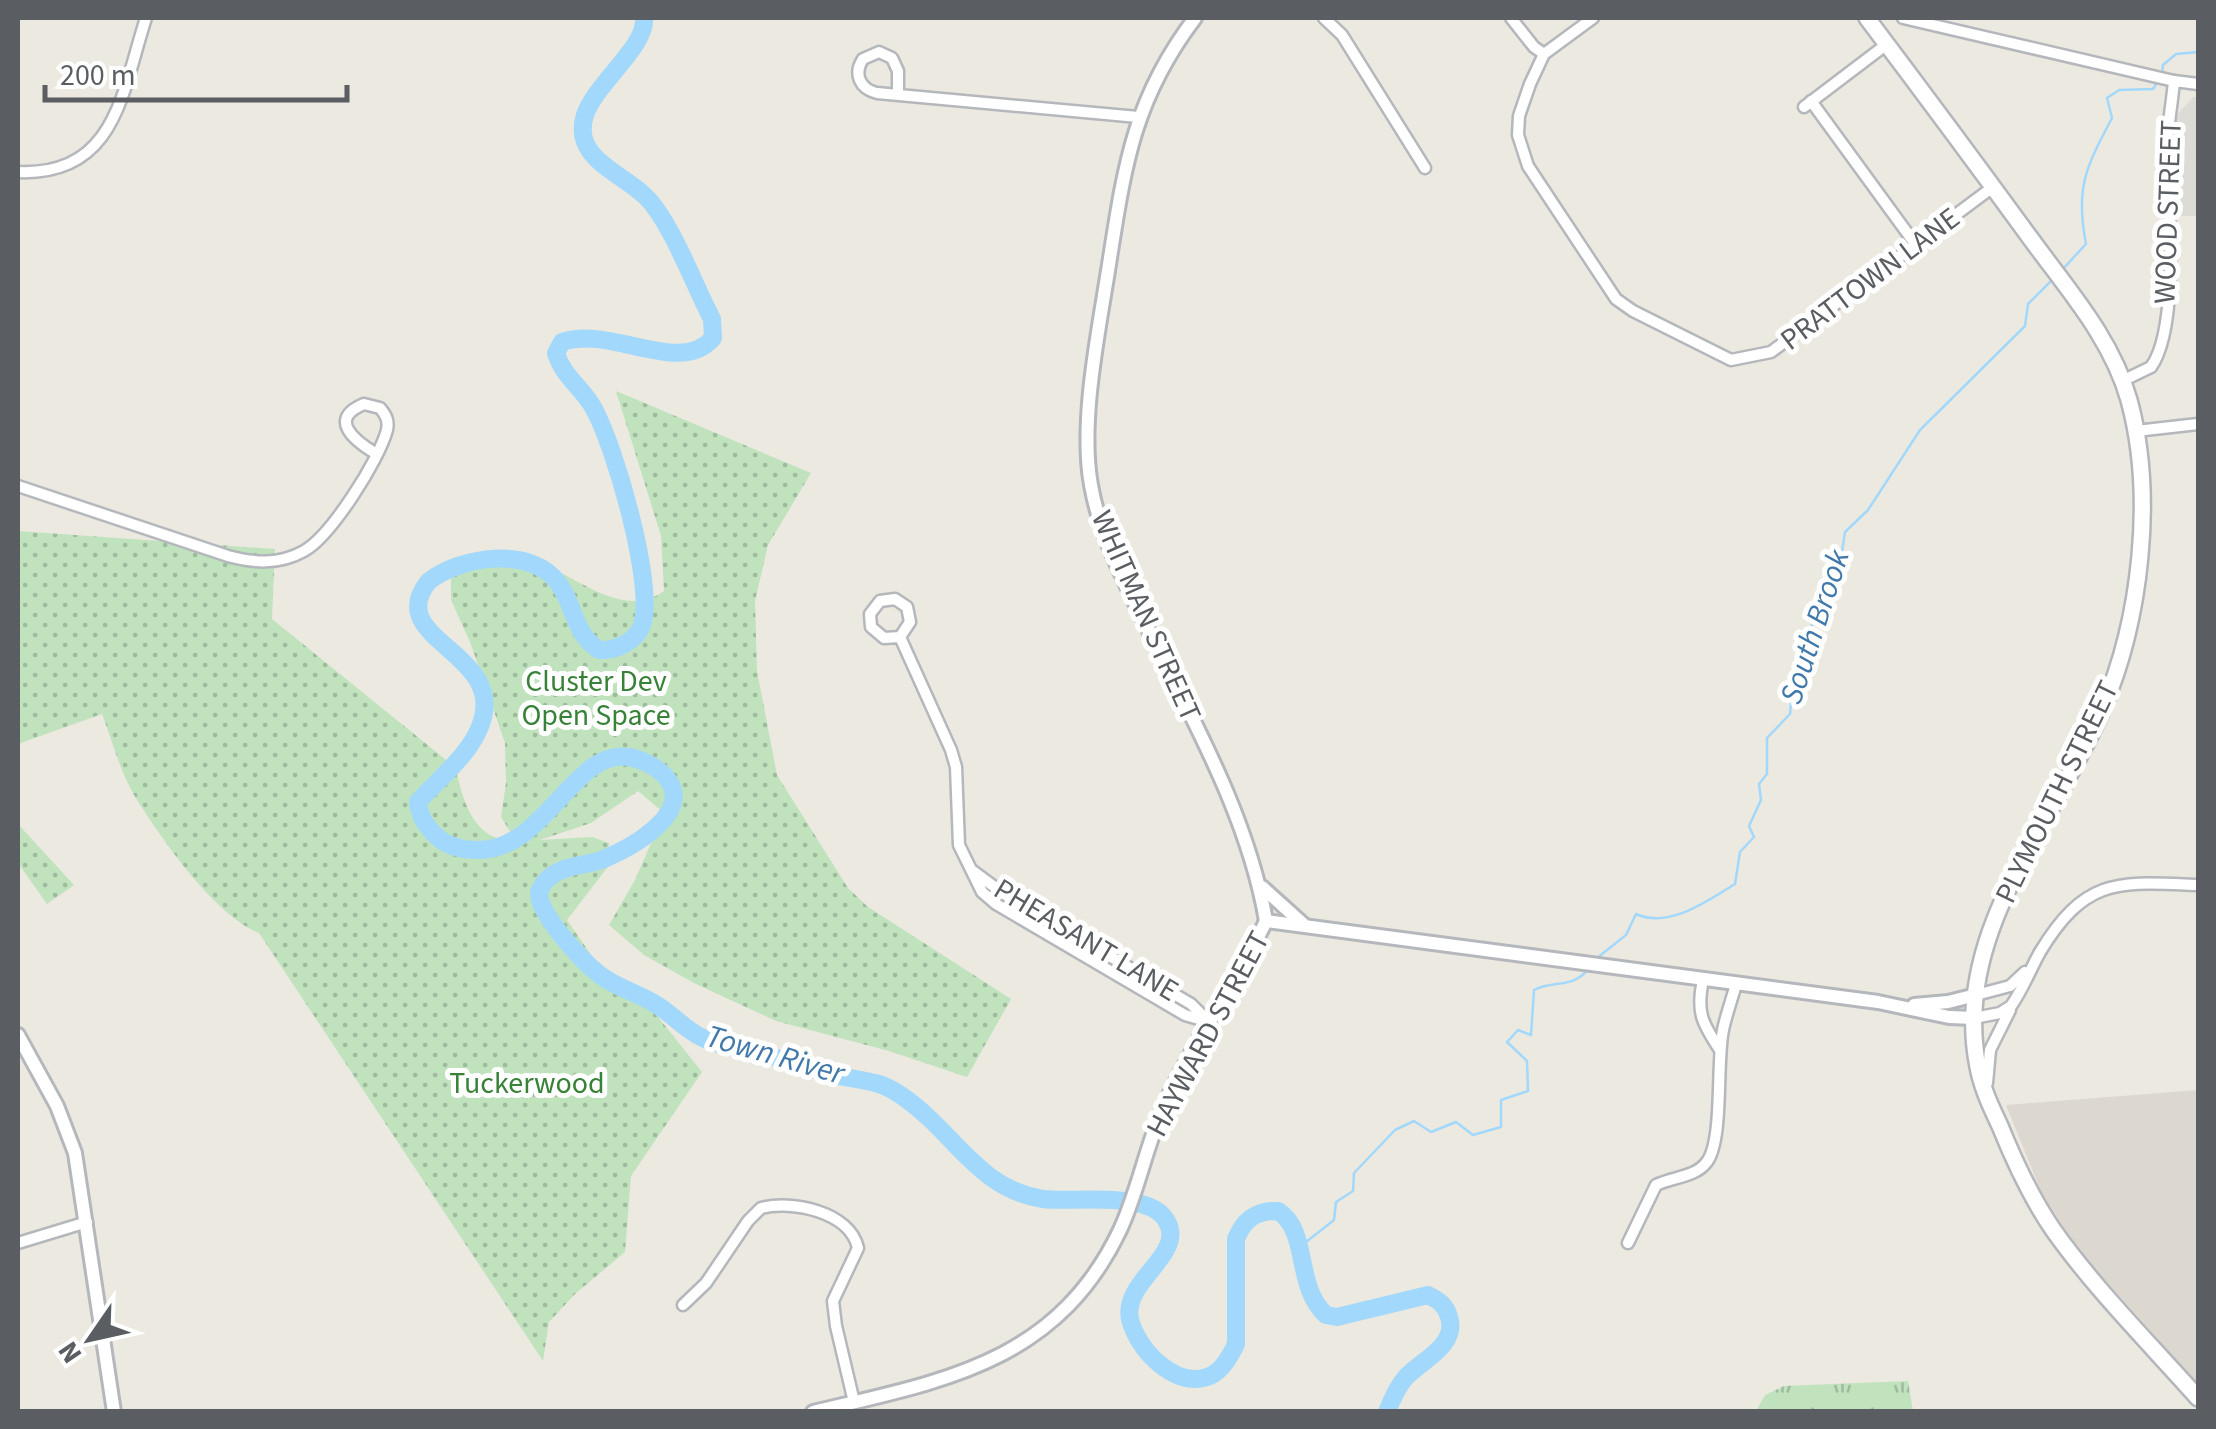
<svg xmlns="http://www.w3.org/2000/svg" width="2216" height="1429" viewBox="0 0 2216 1429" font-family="'Source Sans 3',sans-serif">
<defs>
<pattern id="grass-tufts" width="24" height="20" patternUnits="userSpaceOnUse" patternTransform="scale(2.5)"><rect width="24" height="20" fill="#c0e3be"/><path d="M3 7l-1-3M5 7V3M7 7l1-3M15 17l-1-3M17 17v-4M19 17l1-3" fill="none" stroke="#9fbb9e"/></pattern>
<pattern id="park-dots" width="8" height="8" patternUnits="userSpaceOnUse" patternTransform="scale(2.5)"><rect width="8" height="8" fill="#c0e3be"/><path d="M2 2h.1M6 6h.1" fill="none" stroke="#9fbb9e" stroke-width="1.8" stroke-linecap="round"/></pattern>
</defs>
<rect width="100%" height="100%" fill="#ece9e1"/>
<path fill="#dddbd6" d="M2193,97H2198V216H2176L2173,135L2177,115Z"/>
<path fill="#dcd8cf" d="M2198,1090V1384L2096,1270L2065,1229L2042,1194L2006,1105Z"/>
<path fill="url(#grass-tufts)" d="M1908,1381L1913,1411H1756L1765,1395L1784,1386Z"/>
<g fill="url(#park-dots)">
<path d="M616,391L811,473L768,545L755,601L757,671L777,775L848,888L868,907L1011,999L967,1077L889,1051L776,1021L694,983L644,955L609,925L635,880L664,813L638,791L591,823L540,840L592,837L609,843L607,868L567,920L594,959L654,1012L702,1072L631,1176L625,1252L575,1294L549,1322L543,1361L259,933C214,915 160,837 134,795C120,771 112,740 102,714L18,744V531L275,549L272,619L456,768C462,801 475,843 516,841L501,817L506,783L505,743L470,642L451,600V565C471,556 489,550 512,553C559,559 618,626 664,591L661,536Z"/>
<path d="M18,824L74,885L47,904L18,863Z"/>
</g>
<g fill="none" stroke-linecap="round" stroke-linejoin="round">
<g stroke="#a2d8fb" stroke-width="2.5">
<path d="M2162,74L2163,65L2176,54L2198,52"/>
<path d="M2062,270L2086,244C2075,188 2086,167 2112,118L2107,98L2119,90L2153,89L2158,81"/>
<path d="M1597,958L1626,935L1636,914C1669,929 1707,901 1735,884L1740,852L1754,837L1749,826L1761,800L1759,784L1767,774V738L1790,714L1793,682L1810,647L1809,629L1820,614L1823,593L1841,558L1845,532L1868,510L1920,430L2025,326L2028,304L2053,279"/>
<path d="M1298,1243L1306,1242L1334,1220L1336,1202L1353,1191L1354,1173L1395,1130L1414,1121L1431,1132L1456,1122L1473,1135L1501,1127V1100L1528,1091L1527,1061L1507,1042L1518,1030L1531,1035L1534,990C1553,980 1574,989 1589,968"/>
</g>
<path stroke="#a2d8fb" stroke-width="18" d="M644,18C647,46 596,83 585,115C571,158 622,173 645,196C671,221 694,285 712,319L713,338C680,377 612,325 562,342L556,353C563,377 583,388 594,409C615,447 655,585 642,625C636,642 615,651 599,650C574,634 575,607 559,584C532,545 460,556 428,582C383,640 507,652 481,724C470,755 440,777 418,802C419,817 429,831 441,840C452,848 465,850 478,850C545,851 574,748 629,757C641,759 655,766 663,774C700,810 632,847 604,859C590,865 574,864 560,871C550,875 543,882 539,892C537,913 583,962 600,975C618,989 642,994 660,1007C675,1017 687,1031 703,1038C718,1046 738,1048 754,1052C779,1058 802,1066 827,1073C844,1078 862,1079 879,1084C895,1089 916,1106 929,1118C965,1152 990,1191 1043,1199C1074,1203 1148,1190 1166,1220C1188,1254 1122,1280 1130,1319C1137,1349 1174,1388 1207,1377C1221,1373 1230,1357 1236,1344V1239C1244,1219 1257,1210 1278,1211C1310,1231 1294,1286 1326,1315L1337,1317L1428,1295C1438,1300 1446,1305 1449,1317C1458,1345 1422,1360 1406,1377C1397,1387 1392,1399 1387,1412"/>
<defs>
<g id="minor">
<path d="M1324,18L1342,35L1425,168"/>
<path d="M1511,18L1534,47L1544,54"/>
<path d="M1593,18L1544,54L1530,84L1519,116L1518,135L1528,166L1616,299L1633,311L1731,360L1771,352L1993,187"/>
<path d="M1903,18L2174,81L2198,84"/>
<path d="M898,94V71L892,58L879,52L863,59C853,74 860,89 877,93L1138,117"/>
<path d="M1811,101L1916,245"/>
<path d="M1804,107L1887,44"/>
<path d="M18,172C116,176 122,92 146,18"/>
<path d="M2122,381L2151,367C2180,327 2168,202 2167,151C2167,128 2172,105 2174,81"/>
<path d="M2136,431L2198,424"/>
<path d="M18,486L228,556C254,563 279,565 304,551C331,536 379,460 387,430C389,421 386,415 380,408L364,404C327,419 355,441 375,453"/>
<path d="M900,637L910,622L907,607L895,599L880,601L870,614L871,627L884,638L900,637L951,750L956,767L959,845L982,892L996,904L1185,1015L1209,1022"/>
<path d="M973,871L1004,894L1191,1004L1207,1020"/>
<path d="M1703,980C1696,1012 1702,1023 1720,1050"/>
<path d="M1976,995L2010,986L2025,972"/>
<path d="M1974,1018L2000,1013L2011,1006C2023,989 2030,970 2040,952C2086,876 2119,882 2198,885"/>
<path d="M1987,1083L1990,1050L2010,1010"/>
<path d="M18,1243L87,1222"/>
<path d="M1628,1243L1656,1185C1673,1177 1695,1177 1706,1163C1724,1142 1716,1062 1723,1030C1726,1015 1732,999 1736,984"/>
<path d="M683,1305L706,1283L748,1221L761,1208C793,1200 850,1212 858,1248L833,1301L836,1326L854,1402"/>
</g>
<g id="tertiary">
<path d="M1195,18C1135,97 1125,162 1110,258C1100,325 1079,419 1091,485C1100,537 1127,586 1150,633C1195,724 1249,820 1266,921"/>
<path d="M1262,887L1303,924"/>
<path d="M1914,1005L1948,1002L1976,995"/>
<path d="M18,1035L57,1106L75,1153L114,1412"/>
<path d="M813,1412C942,1381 1056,1364 1120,1230C1138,1191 1146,1147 1163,1108C1192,1043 1236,985 1266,921L1878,1002L1949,1017L1974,1018"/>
</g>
<path id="secondary" d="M1867,18C1922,91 1977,165 2031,239C2068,290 2112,339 2129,400C2155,495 2141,620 2102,710C2053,824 1951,934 1978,1067C1982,1088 1991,1107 2000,1126C2015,1163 2031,1198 2054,1231C2096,1290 2150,1344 2198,1398"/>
</defs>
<use href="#minor" stroke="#b4b7bb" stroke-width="15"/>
<use href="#tertiary" stroke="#b4b7bb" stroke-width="18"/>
<use href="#secondary" stroke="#b3b6bb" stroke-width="20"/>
<use href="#minor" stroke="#fff" stroke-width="10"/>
<use href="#tertiary" stroke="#fff" stroke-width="12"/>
<use href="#secondary" stroke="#fff" stroke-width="15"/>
</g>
<g text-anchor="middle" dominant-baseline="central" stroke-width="10" stroke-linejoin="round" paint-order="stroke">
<g font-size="30" fill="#5a5d61" stroke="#fff">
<text transform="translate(2168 212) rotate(-88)">WOOD STREET</text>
<text transform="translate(1870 279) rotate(-37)">PRATTOWN LANE</text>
<text transform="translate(1146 616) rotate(66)">WHITMAN STREET</text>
<text transform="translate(2057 792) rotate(-64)">PLYMOUTH STREET</text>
<text transform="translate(1086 940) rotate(31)">PHEASANT LANE</text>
<text transform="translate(1208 1034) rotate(-62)">HAYWARD STREET</text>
</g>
<g font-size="30" fill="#388238" stroke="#fff">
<text x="596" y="681">Cluster Dev<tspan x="596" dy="34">Open Space</tspan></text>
<text x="527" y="1083">Tuckerwood</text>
</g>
<g font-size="32" font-style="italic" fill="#4279ab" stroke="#fff">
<text transform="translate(1815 627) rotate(-72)">South Brook</text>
<text transform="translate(775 1055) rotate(16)">Town River</text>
</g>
</g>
<rect width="2216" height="1429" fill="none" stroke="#5a5d61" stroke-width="40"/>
<g transform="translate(90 1339) rotate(236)" stroke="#ffffff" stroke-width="8" paint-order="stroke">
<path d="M0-8L18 38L0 25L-18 38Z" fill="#5a5d61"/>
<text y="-15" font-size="28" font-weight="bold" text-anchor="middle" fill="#5a5d61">N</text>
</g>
<path d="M45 85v15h302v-15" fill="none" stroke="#5a5d61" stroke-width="5"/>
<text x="60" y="85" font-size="30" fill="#5a5d61" stroke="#ffffff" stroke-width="8" paint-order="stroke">200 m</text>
</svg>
